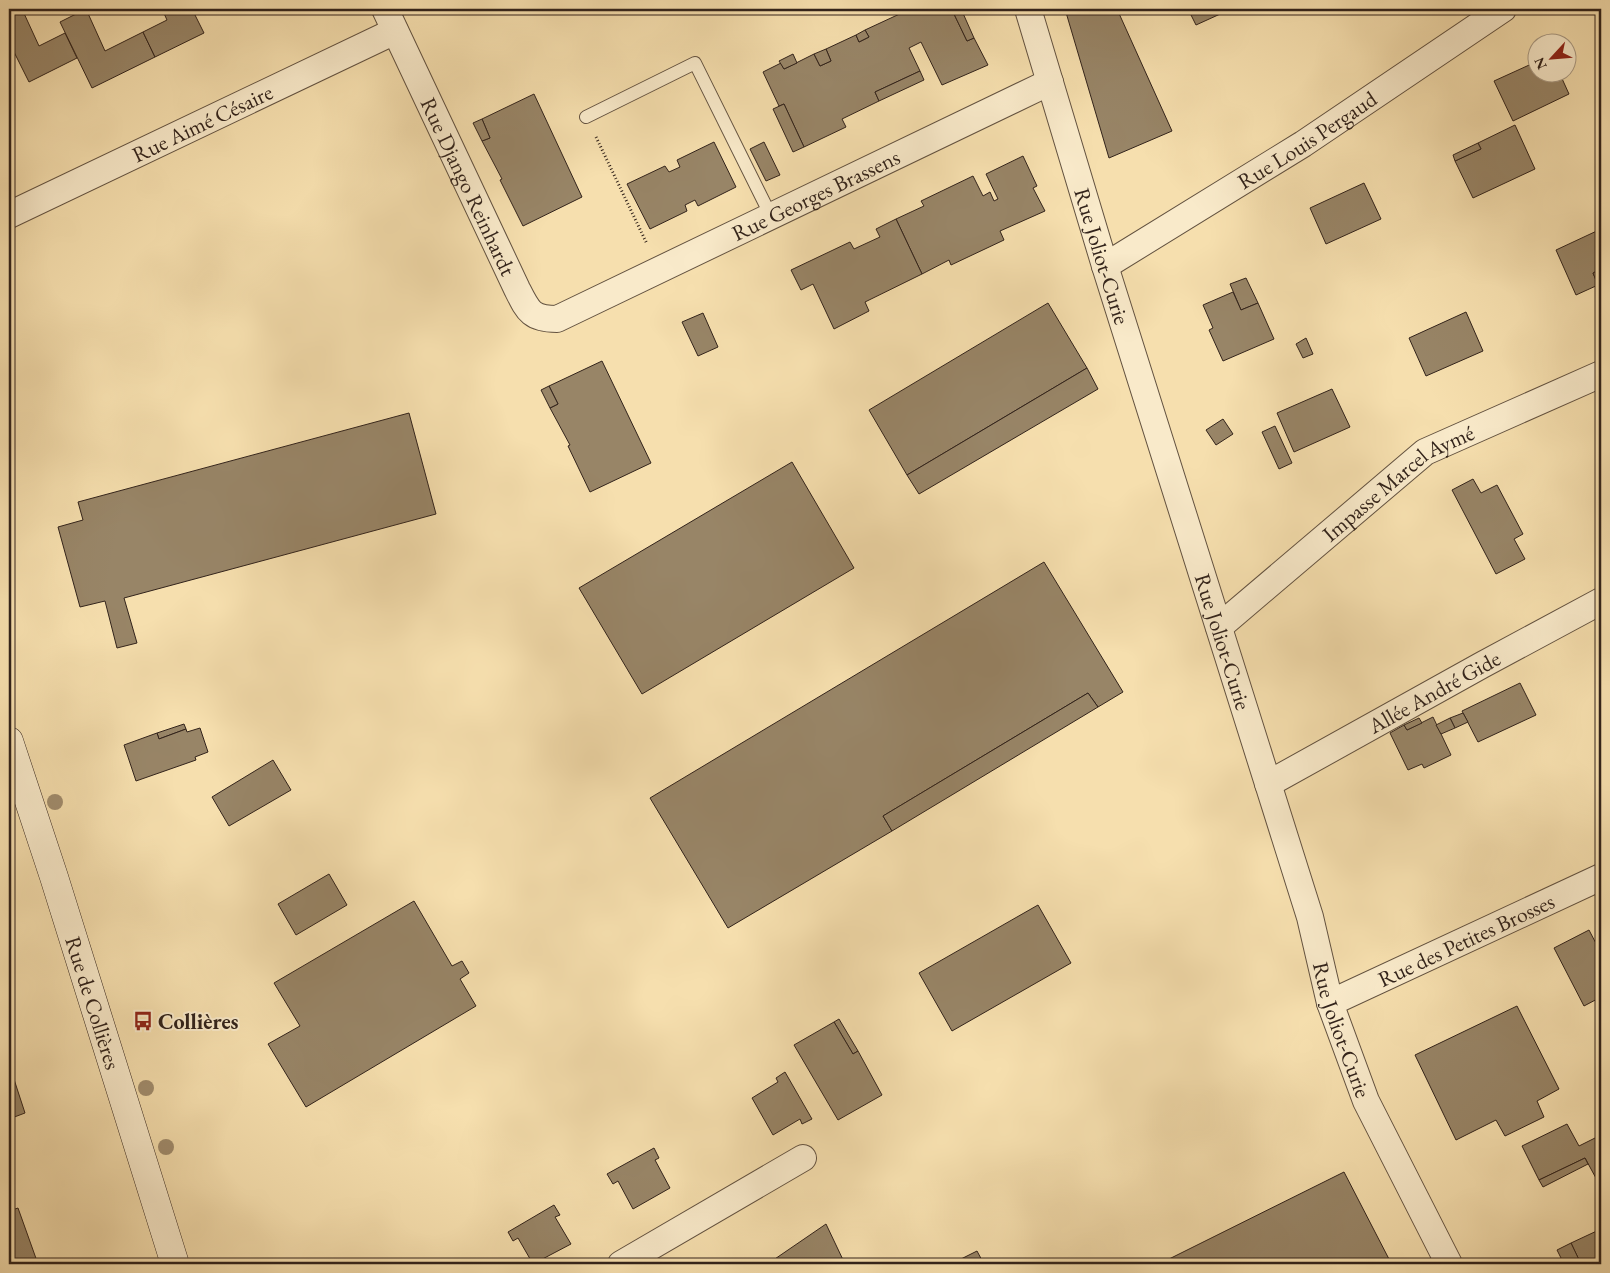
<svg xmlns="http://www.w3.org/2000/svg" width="1610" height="1273" viewBox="0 0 1610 1273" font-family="'EB Garamond',serif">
<rect width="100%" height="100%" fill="#f6dfae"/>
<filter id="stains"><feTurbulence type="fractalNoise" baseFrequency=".004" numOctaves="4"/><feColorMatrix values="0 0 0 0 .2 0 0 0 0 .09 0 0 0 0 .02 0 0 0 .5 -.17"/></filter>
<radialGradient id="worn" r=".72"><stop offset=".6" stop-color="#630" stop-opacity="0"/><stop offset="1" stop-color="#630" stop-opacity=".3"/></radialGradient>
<g fill="#988567" stroke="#32231b">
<path d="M9,9H22L39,46L65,33L77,58L29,82L9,42Z"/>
<path d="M86,9L105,51L143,32L155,57L92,88L60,22Z"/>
<path d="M162,9H192L204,33L155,57L143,32L167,20Z"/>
<path d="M905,9H961L962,11L954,14L967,41L974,38L988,65L942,85L921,42L909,48L920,71L875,92L879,101L842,119L846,127L804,147L784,104L779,106L763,72L781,63L784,69L814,54L820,66L831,61L826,49L856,35L859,42L869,37L865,30L906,11Z"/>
<path d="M1065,9H1117L1172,131L1109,158Z"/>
<path d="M1188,9H1229V10L1196,25Z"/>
<path d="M962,11L974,38L967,41L954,14Z"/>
<path d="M865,30L869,37L859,42L856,35Z"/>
<path d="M826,49L831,61L820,66L814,54Z"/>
<path d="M793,54L797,63L784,69L779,61Z"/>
<path d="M1538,61V72H1559L1569,94L1513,121L1494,81Z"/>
<path d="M920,71L924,80L879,101L875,92Z"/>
<path d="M534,94L582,197L523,226L500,180L502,179L482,141L490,138L482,119Z"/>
<path d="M784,104L804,147L793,152L773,109Z"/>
<path d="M482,119L490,138L482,141L473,123Z"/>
<path d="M1515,125L1535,169L1473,198L1455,161L1481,149L1478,143Z"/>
<path d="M714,142L736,187L698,206L695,200L685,205L687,211L650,229L627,184L665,166L669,172L680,167L677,160Z"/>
<path d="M764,142L780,175L766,181L750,149Z"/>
<path d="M1478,143L1481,149L1455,161L1453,155Z"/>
<path d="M1023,156L1037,186L1033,188L1045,211L1000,231L1004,240L951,265L949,260L922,274L896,219L924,206L921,201L973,176L983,196L990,192L994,201L998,199L986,174Z"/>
<path d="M1364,183L1381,219L1326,244L1310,208Z"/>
<path d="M896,219L922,274L865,302L869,311L834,329L813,284L801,290L791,270L850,242L854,249L880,237L876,229Z"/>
<path d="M1601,229V269L1593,273L1598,285L1576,295L1556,250Z"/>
<path d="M1601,269V284L1598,285L1593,273Z"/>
<path d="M1246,278L1258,303L1241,310L1230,284Z"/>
<path d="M1233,292L1241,310L1258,303L1274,339L1223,361L1209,330L1213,328L1203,305Z"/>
<path d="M1048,303L1087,368L907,475L869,410Z"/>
<path d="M1466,312L1483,351L1426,376L1409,338Z"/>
<path d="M703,313L718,347L698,356L682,322Z"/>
<path d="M1306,338L1313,354L1303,358L1296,344Z"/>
<path d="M602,361L651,463L590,492L568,446L570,445L550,408L558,404L549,386Z"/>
<path d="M1087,368L1098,389L919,494L907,475Z"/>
<path d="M549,386L558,404L550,408L541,390Z"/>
<path d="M1332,389L1350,427L1294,452L1277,413Z"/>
<path d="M409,413L436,514L124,598L137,643L117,648L105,601L80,607L58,527L83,520L78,502Z"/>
<path d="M1223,419L1233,434L1216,445L1206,430Z"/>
<path d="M1275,426L1292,463L1279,469L1262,432Z"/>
<path d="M792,462L854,568L642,694L579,588Z"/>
<path d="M1473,479L1481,493L1497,485L1523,534L1514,539L1525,559L1496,574L1452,490Z"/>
<path d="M1044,562L1123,692L1098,707L1088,693L883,816L892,831L728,928L650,798Z"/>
<path d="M1520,683L1536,715L1478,742L1462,711Z"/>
<path d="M1088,693L1098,707L892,831L883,816Z"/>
<path d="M1463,713L1468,722L1455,728L1450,718Z"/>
<path d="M1433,717L1451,755L1424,768L1422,764L1408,770L1390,733L1404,725L1407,730Z"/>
<path d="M1419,718L1422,723L1407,730L1404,725Z"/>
<path d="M1450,718L1455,728L1441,734L1436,725Z"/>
<path d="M184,724L186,729L159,739L157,733Z"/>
<path d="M200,728L208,752L195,757L196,760L136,781L124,745L157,733L159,739L186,729L187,732Z"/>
<path d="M273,760L291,790L229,826L212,797Z"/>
<path d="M329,874L347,905L296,935L278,904Z"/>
<path d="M414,901L452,966L462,961L469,973L460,979L476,1006L306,1107L268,1044L300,1026L274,983Z"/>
<path d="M1038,905L1071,963L952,1031L919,973Z"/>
<path d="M1589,930L1601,953V997L1584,1006L1554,948Z"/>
<path d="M1517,1006L1559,1089L1537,1101L1544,1117L1505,1136L1496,1120L1456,1140L1415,1055Z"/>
<path d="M839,1019L858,1051L853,1054L834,1022Z"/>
<path d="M834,1022L853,1054L858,1051L882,1095L838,1120L794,1045Z"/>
<path d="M9,1064L25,1113L9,1119Z"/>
<path d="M785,1072L812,1119L802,1124L800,1119L773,1135L752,1098L778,1082L776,1078Z"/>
<path d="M1567,1124L1579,1146L1601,1135V1178L1597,1180L1585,1158L1539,1180L1522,1146Z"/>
<path d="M654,1148L659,1158L655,1160L670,1188L633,1209L618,1181L613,1184L607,1174Z"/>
<path d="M1585,1158L1588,1164L1543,1187L1539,1180Z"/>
<path d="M1344,1172L1390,1261L1383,1264H1159Z"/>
<path d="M554,1205L560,1215L555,1217L571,1244L533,1264L518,1238L513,1241L508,1232Z"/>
<path d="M18,1208L38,1264H9V1211Z"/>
<path d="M826,1224L845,1264H770L769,1263Z"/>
<path d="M1601,1229V1264H1581L1571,1243Z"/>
<path d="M1571,1243L1581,1264H1564L1557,1250Z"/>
<path d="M977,1251L984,1264H951Z"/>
</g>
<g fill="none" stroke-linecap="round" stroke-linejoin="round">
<defs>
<path id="service" d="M586,117L695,63L771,216"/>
<g id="minor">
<path id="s1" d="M385,9L517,289C528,311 531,319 557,319L1050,82"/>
<path id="s2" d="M1028,9L1105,266L1310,917L1330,1003L1366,1101L1449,1264"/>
<path id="s3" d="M9,215L395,31"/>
<path id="s4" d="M1105,266L1303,144L1503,9"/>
<path id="s5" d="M1219,627L1425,452L1601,374"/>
<path id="s6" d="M1268,784L1482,665L1601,601"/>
<path id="s7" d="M1330,1003L1601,877"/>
<path d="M621,1264L803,1158"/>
</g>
<g id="secondary">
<path id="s8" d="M9,741L54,877L175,1264"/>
</g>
</defs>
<use href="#service" stroke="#635240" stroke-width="14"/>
<use href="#minor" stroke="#635240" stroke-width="28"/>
<use href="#secondary" stroke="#32231b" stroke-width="29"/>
<path stroke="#32231b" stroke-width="3" stroke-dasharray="1 2.5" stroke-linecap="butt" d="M596,137L647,244"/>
<use href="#service" stroke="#f9eaca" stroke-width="12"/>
<use href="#minor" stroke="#f9eaca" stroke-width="26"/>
<use href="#secondary" stroke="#f9eaca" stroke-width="28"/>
</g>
<g fill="#a18d6e">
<circle cx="55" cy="802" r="8"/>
<circle cx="146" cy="1088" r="8"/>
<circle cx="166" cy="1147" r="8"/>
</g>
<defs>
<symbol id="bus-bare" viewBox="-9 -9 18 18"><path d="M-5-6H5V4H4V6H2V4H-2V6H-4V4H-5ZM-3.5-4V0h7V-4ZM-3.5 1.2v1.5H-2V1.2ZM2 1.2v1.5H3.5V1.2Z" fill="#8f2418" stroke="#f9eaca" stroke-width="2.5" paint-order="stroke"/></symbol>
</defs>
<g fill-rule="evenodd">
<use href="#bus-bare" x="129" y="1007" width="28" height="28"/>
</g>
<g text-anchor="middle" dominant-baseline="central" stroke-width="4" stroke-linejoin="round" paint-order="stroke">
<g font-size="22" fill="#32231b" stroke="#f9eaca">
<text stroke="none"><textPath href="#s3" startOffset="214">Rue Aimé Césaire</textPath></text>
<text stroke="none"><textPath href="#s4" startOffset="238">Rue Louis Pergaud</textPath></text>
<text stroke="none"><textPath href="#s1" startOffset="196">Rue Django Reinhardt</textPath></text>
<text stroke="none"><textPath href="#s1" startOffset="651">Rue Georges Brassens</textPath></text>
<text stroke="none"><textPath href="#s2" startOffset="258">Rue Joliot-Curie</textPath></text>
<text stroke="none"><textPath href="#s5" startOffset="231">Impasse Marcel Aymé</textPath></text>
<text stroke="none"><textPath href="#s2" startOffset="662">Rue Joliot-Curie</textPath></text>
<text stroke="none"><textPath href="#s6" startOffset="190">Allée André Gide</textPath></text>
<text stroke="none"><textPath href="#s7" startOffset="150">Rue des Petites Brosses</textPath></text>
<text stroke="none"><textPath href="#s8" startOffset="275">Rue de Collières</textPath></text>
<text stroke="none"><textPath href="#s2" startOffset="1068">Rue Joliot-Curie</textPath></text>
</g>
<g font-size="22" font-weight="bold" fill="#32231b" stroke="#f9eaca" text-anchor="start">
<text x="158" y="1021">Collières</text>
</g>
</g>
<rect width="1610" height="1273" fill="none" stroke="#f6dfae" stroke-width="30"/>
<rect x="10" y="10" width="1590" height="1253" fill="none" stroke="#32231b" stroke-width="2.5"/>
<rect x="15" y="15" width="1580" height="1243" fill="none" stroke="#32231b"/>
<g transform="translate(1552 58) rotate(244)"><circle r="24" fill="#f9eaca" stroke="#a99a84"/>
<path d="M0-4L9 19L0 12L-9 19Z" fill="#8f2418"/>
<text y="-8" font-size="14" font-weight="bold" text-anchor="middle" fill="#32231b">N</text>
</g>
<rect width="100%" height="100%" filter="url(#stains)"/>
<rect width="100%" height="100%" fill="url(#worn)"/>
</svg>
